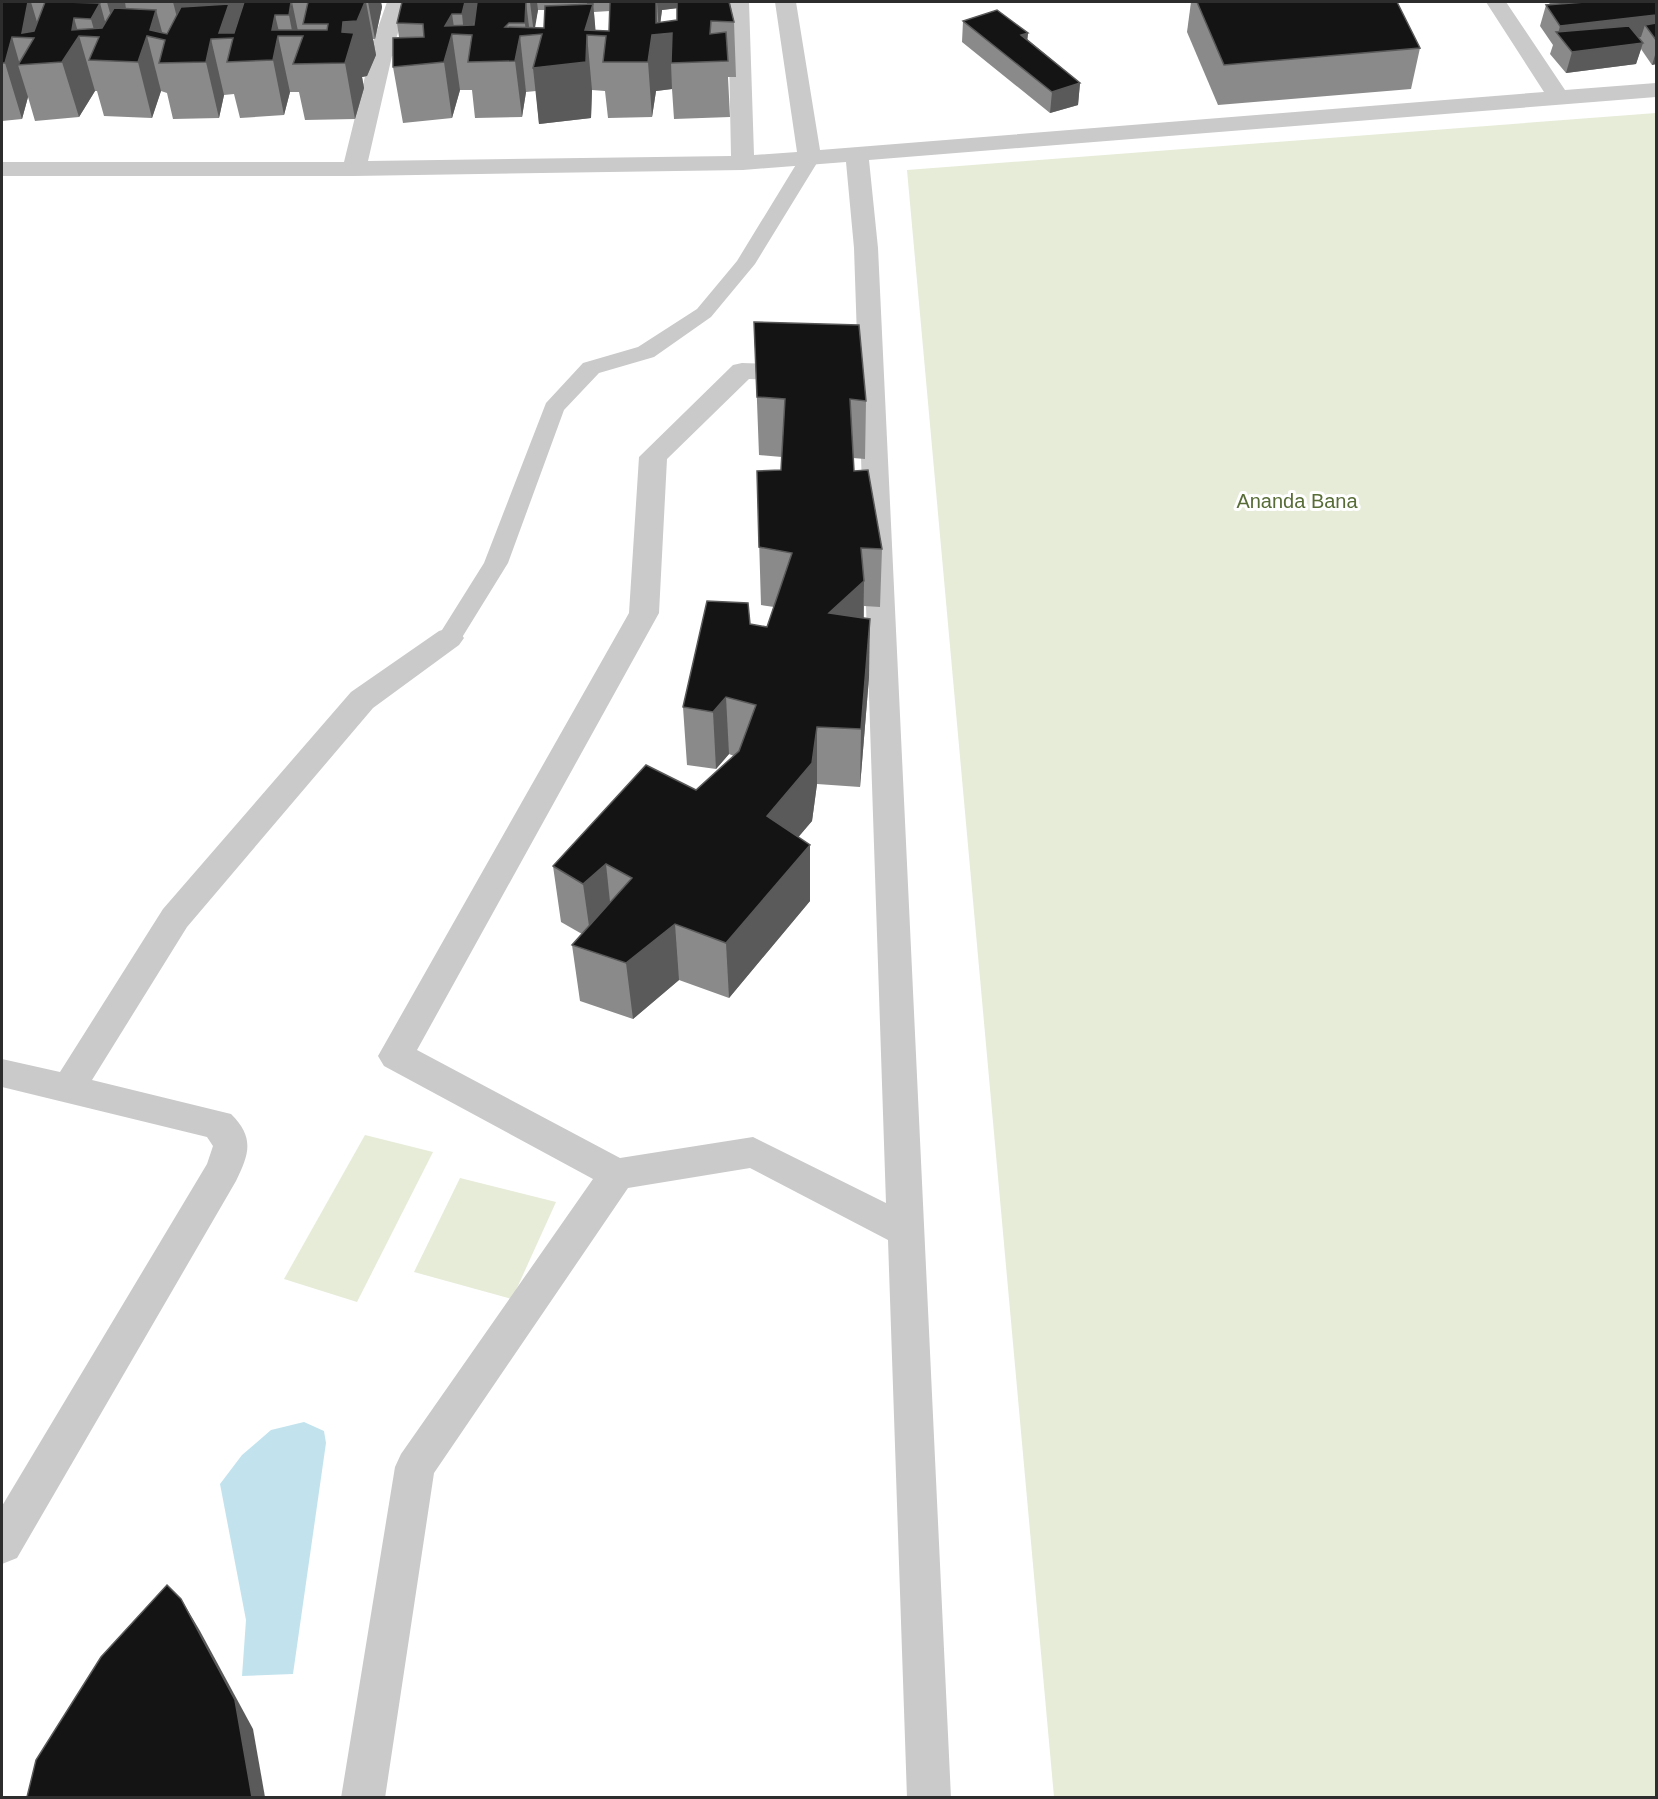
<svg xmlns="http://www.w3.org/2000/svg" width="1658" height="1799" viewBox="0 0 1658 1799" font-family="Helvetica,sans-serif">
<rect width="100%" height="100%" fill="#fff"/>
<g fill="#e6ecd8">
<path d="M1656,113V1797H1054L907,170Z"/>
<path d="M365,1135L433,1152L357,1302L284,1279Z"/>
<path d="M460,1178L556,1202L512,1299L414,1272Z"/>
</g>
<path fill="#c2e3ee" d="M304,1422L324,1431L326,1443L293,1674L242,1676L246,1620L220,1484L242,1455L271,1430Z"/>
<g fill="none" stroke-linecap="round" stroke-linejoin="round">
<path fill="#cacaca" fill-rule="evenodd" d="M810,152L817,154L820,158L755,264L711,317L654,357L599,373L564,410L508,563L458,644L449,646L440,644L437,638L484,563L546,403L583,363L638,347L697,309L737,261L800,158L803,154Z"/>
<g fill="#cacaca" fill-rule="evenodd">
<path d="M387,2H408L395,42L446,44L449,49L446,54L392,56L368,161L731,156L729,55L682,53L679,48L682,43L728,41V2H749L754,155L797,152L775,2H796L820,150L1544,92L1486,2H1506L1565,90L1656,83V97L869,160L878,248L951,1798H907L888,1240L750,1168L628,1188L434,1473L385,1798H341L395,1467L401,1454L593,1179L384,1066L378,1056L629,613L639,457L733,365L742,363L801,365L810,367L814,373L810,379L801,381L749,379L667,459L659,613L417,1050L620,1158L753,1137L886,1203L854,248L846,162L743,170L354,176H2V162H344L370,56L322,54L319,49L322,44L373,42Z"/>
<path d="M449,628L459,631L464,638L459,645L373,708L187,927L92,1080L231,1114C255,1138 249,1154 236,1181L17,1558L2,1564V1506L207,1164L213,1146L207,1137L2,1087V1059L60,1072L163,909L351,692L439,631Z"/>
</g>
</g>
<g fill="#8a8a8a" fill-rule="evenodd">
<path d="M2,2H381L382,7L375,39H373L376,55L367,76L362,77L364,88L355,119L305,120L299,92H290L284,115L240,118L234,94L224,95L219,118L173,119L167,93L161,91L152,118L104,116L97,91H95L79,117L35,121L28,97L22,119L2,121Z"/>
<path d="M402,2H730L734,22L736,77H728L730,117L674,119L672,89L656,91L652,117L608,118L605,91L592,90L591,118L539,124L536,91L526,92L522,117L475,118L472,90H460L452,118L403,123L393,67L399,37L397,23ZM677,8V20L660,23L662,10ZM538,10H545L544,28H534ZM610,11L609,31H595L594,12Z"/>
<path d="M1191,2H1397L1420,48L1411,89L1218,105L1187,32Z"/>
<path d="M1548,2H1656V64L1652,65L1641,49L1636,64L1566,73L1550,54L1553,45L1540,26L1546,5L1550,4Z"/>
<path d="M963,21L1028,33L1027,39L1080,83L1078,105L1050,113L962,42Z"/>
<path d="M754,322L866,401L865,459L853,458L854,471L882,549L880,607L864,606V618L869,677L860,787L817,784L812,821L798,837L810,845V901L729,998L679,980L633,1019L580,1001L572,945L582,934L561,922L553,866L696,790L734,756L729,754L716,769L687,765L683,707L750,624L767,627L774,607L761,605L757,471L781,470L782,457L759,455Z"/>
</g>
<g fill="#5a5a5a">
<path d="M28,2H31L46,52L34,38L22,33Z"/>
<path d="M107,2H125L126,9L116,35Z"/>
<path d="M173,2H250L233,38L181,33Z"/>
<path d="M292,2L299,36H293L289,15Z"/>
<path d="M365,2H366L376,55L367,76L362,77L364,88L355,119L345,63L342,32L343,22Z"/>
<path d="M368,2H381L382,7L375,39Z"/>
<path d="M465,2H477L478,12L470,33L464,35L462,14Z"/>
<path d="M526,2L530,35L526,36L525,23Z"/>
<path d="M530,2H537L538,10L534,34Z"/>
<path d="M587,2H593L596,35H587L592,90L591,118L539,124L533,68L585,30L588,18Z"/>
<path d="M656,2L658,35L672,33L671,63L672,89L656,91L652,117L648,62Z"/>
<path d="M657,2H678L679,8L662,10L659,34Z"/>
<path d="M100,3L115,58L99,37H96L91,19Z"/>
<path d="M156,10L164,39L150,30Z"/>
<path d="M452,14L455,34H452L460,90L452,118L444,62L445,26Z"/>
<path d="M275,15L280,36H278L290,92L284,115L273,60L272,30Z"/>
<path d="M1656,15V35L1645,25L1641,37L1567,46L1558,34L1560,26Z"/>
<path d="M74,18L95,91L79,117L62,62Z"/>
<path d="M1028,33L1026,55L1021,35Z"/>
<path d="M147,36L161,91L152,118L138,62Z"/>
<path d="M520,36L526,92L522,117L515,61Z"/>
<path d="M12,37L20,65H18L28,97L22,119L5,63Z"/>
<path d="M211,39L224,95L219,118L206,62Z"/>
<path d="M1643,43L1636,64L1566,73L1572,52Z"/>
<path d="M1656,52V64L1652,65Z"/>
<path d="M1080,83L1078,105L1050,113L1052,92Z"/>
<path d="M864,581L863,639L829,613Z"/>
<path d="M870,619L869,677L860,787L861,729Z"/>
<path d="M726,697L729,754L716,769L713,712Z"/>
<path d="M817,727V784L812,821L768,873L767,816Z"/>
<path d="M810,845V901L729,998L726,943Z"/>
<path d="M606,864L612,921L591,940L583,884Z"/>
<path d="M675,924L679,980L633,1019L626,963Z"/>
<path d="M181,1599L200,1631L253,1729L265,1797H252Z"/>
</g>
<g fill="#141414" stroke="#5a5a5a" stroke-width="1.5">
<path d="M2,2H28L22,33L34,31L45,2H64L100,3L91,19L74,18L72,30L102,28L114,8L156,10L150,30L167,34L181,7L229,4L219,33H234L244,2H291L289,15H275L272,30H327L328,24H303L308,2H365L357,21L343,22L342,32L354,33L345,63L293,64L303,36H278L273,60L227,62L233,38L211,39L206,62L159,63L165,40L147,36L138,62L89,60L99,37L79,36L62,62L18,65L34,38L12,37L5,63H2Z"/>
<path d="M402,2H465L462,14H452L445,26L474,25L477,2H526L525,23H509L505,27L544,28L545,6L593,4L585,30L609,31L610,2H656V23L677,20V2H729L734,22L711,21L710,34L726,32L728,61L671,63L672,33L652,35L648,62H603L606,36L587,35L586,62L533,68L542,34L520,36L515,61L468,62L472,35L452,34L444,62L393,67V38L424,37L423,24L397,23Z"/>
<path d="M1197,2H1397L1420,48L1224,65Z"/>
<path d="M1585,2H1656V15L1560,26L1546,5Z"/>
<path d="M997,10L1028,33L1021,35L1080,83L1052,92L963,21Z"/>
<path d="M1656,23V40L1645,25Z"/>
<path d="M1629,26L1643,43L1572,52L1556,32Z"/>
<path d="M754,322L859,325L866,401L850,399L854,471L868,470L882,549L861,548L864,581L829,613L870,619L861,729L817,727L812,763L767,816L810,845L726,943L675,924L626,963L572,945L632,878L606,864L583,884L553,866L646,765L696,790L739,751L756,705L726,697L713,712L683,707L707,601L748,603L750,624L767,627L792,553L759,547L757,471L781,470L785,399L757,397Z"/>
<path d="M167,1585L181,1599L235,1700L252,1797H27L36,1760L101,1657Z"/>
</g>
<g text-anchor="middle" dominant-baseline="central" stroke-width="6" stroke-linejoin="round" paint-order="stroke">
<g font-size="20" fill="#576c36" stroke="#fff">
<text x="1297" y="501">Ananda Bana</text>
</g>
</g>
<rect width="1658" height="1799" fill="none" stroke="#2d2d2d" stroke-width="6"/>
</svg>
